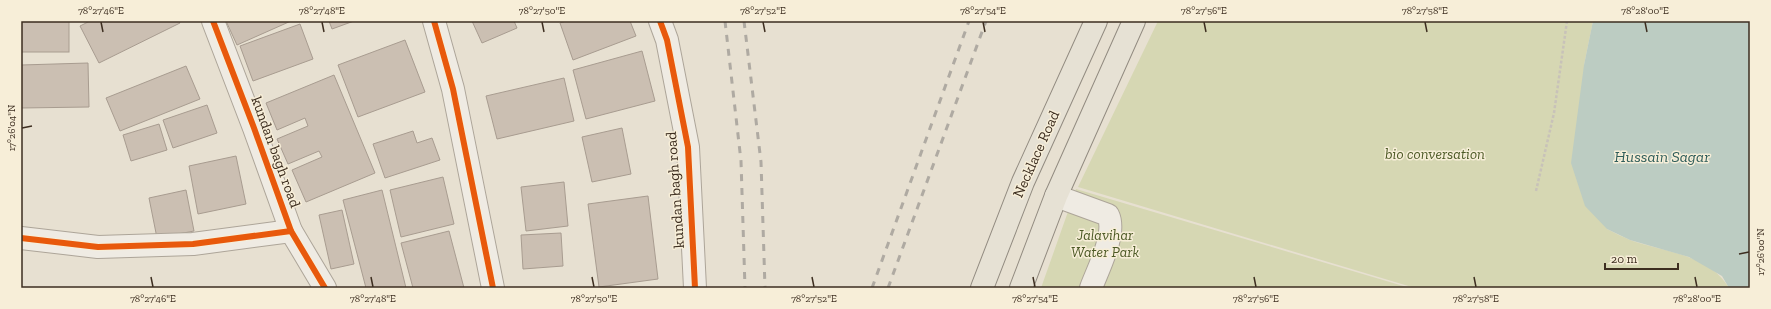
<svg xmlns="http://www.w3.org/2000/svg" width="1771" height="309" viewBox="0 0 1771 309" font-family="'Zilla Slab',serif">
<rect width="100%" height="100%" fill="#e7e0d1"/>
<g fill="#d6d7b3">
<path d="M1158,21H1593L1584,65L1607,229C1615,233 1623,237 1630,240C1664,252 1709,254 1729,288H1415L1078,187Z"/>
<path d="M1076,189L1410,288H1041Z"/>
</g>
<path fill="#bcccc2" d="M1593,21H1750V288H1729L1722,276L1689,257L1630,240L1607,229L1585,206L1571,163L1584,65Z"/>
<g fill="#cbbfb2" stroke="#a89c90">
<rect x="21" y="21" width="48" height="31"/>
<path d="M90,21H179L180,23L99,63L80,26Z"/>
<path d="M226,21H291L237,45Z"/>
<path d="M329,21H354L332,29Z"/>
<path d="M472,21H514L517,28L482,43Z"/>
<path d="M566,21H630L636,36L573,60L560,23Z"/>
<path d="M300,24L313,59L253,81L240,46Z"/>
<path d="M405,40L425,92L358,117L338,65Z"/>
<path d="M642,51L655,101L586,119L573,70Z"/>
<path d="M88,63L89,107L21,108V65Z"/>
<path d="M186,66L200,99L120,131L106,98Z"/>
<path d="M334,75L375,173L306,202L292,170L322,157L319,151L288,164L277,139L308,126L305,118L277,130L266,103Z"/>
<path d="M564,78L574,121L497,139L486,96Z"/>
<path d="M207,105L217,133L173,148L163,120Z"/>
<path d="M159,124L167,150L131,161L123,135Z"/>
<path d="M622,128L631,174L592,182L582,137Z"/>
<path d="M413,131L417,143L432,138L440,160L385,178L373,144Z"/>
<path d="M236,156L246,204L198,214L189,166Z"/>
<path d="M443,177L454,224L401,237L390,190Z"/>
<path d="M564,182L568,226L526,231L521,187Z"/>
<path d="M186,190L194,231L157,238L149,198Z"/>
<path d="M382,190L406,288H366L343,200Z"/>
<path d="M648,196L658,279L599,287L588,204Z"/>
<path d="M342,210L354,264L331,269L319,215Z"/>
<path d="M449,231L464,288H413L401,243Z"/>
<path d="M561,233L563,266L523,269L521,235Z"/>
</g>
<g fill="none" stroke-linecap="round" stroke-linejoin="round">
<defs>
<g id="minor">
<path d="M213,21L254,128L291,231L325,288"/>
<path d="M434,21L453,89L493,288"/>
<path d="M660,21L667,40L688,147L695,288"/>
<path d="M1056,196L1108,215C1117,233 1098,269 1091,288"/>
<path d="M21,238L98,247L193,244L291,231"/>
</g>
<g id="major">
<path d="M982,288L1023,182L1096,21"/>
<path d="M1021,288L1056,196L1134,21"/>
</g>
</defs>
<use href="#minor" stroke="#ada599" stroke-width="24"/>
<use href="#major" stroke="#928b80" stroke-width="24"/>
<path stroke="#c8c2b9" stroke-width="2.5" stroke-dasharray="3 2" stroke-linecap="butt" d="M1536,191L1554,113L1567,21"/>
<use href="#minor" stroke="#efebe3" stroke-width="22"/>
<use href="#major" stroke="#e6e1d4" stroke-width="22"/>
<g stroke="#afaaa2" stroke-width="3" stroke-dasharray="7 7" stroke-linecap="butt">
<path d="M725,21L741,161L745,288"/>
<path d="M744,21L761,162L765,288"/>
<path d="M872,288L969,21"/>
<path d="M888,288L986,21"/>
</g>
<defs>
<g id="cycleway">
<path d="M213,21L254,128L291,231L325,288"/>
<path d="M434,21L453,89L493,288"/>
<path d="M660,21L667,40L688,147L695,288"/>
<path d="M21,238L98,247L193,244L291,231"/>
</g>
</defs>
<use href="#cycleway" stroke="#f7eed8" stroke-width="8"/>
<use href="#cycleway" stroke="#e8590c" stroke-width="6"/>
</g>
<path fill="none" stroke="#3d2e20" stroke-width="1.5" d="M101,22L103,32M322,22L324,32M542,22L544,32M763,22L765,32M983,22L985,32M1204,22L1206,32M1425,22L1427,32M1645,22L1647,32M22,128L32,126M1739,254L1749,252M151,277L153,287M371,277L373,287M592,277L594,287M812,277L814,287M1033,277L1035,287M1254,277L1256,287M1474,277L1476,287M1695,277L1697,287"/>
<g text-anchor="middle" dominant-baseline="central" stroke-width="3" stroke-linejoin="round" paint-order="stroke">
<g font-size="15" fill="#3d2e20" stroke="#f7eed8">
<text transform="translate(276 152) rotate(70)">kundan bagh road</text>
<text transform="translate(1036 154) rotate(-66)">Necklace Road</text>
<text transform="translate(675 190) rotate(-94)">kundan bagh road</text>
</g>
<g font-size="15" font-style="italic" fill="#4d5a26" stroke="#f7eed8">
<text x="1435" y="154">bio conversation</text>
<text x="1105" y="235">Jalavihar<tspan x="1105" dy="17">Water Park</tspan></text>
</g>
<g font-size="16" font-style="italic" fill="#2f5d5a" stroke="#f7eed8">
<text x="1662" y="156">Hussain Sagar</text>
</g>
</g>
<rect width="1771" height="309" fill="none" stroke="#f7eed8" stroke-width="44"/>
<path d="M1605 263v6h73v-6" fill="none" stroke="#3d2e20" stroke-width="2"/>
<text x="1611" y="263" font-size="12" fill="#3d2e20" stroke="#f7eed8" stroke-width="3" paint-order="stroke">20 m</text>
<rect x="22" y="22" width="1727" height="265" fill="none" stroke="#3d2e20" stroke-width="1.5"/>
<g font-size="10" text-anchor="middle" fill="#3d2e20">
<text x="101" y="14">78°27'46"E</text>
<text x="322" y="14">78°27'48"E</text>
<text x="542" y="14">78°27'50"E</text>
<text x="763" y="14">78°27'52"E</text>
<text x="983" y="14">78°27'54"E</text>
<text x="1204" y="14">78°27'56"E</text>
<text x="1425" y="14">78°27'58"E</text>
<text x="1645" y="14">78°28'00"E</text>
<text transform="translate(11 128) rotate(-90)" y="4">17°26'04"N</text>
<text transform="translate(1760 252) rotate(-90)" y="4">17°26'00"N</text>
<text x="153" y="302">78°27'46"E</text>
<text x="373" y="302">78°27'48"E</text>
<text x="594" y="302">78°27'50"E</text>
<text x="814" y="302">78°27'52"E</text>
<text x="1035" y="302">78°27'54"E</text>
<text x="1256" y="302">78°27'56"E</text>
<text x="1476" y="302">78°27'58"E</text>
<text x="1697" y="302">78°28'00"E</text>
</g>
</svg>
